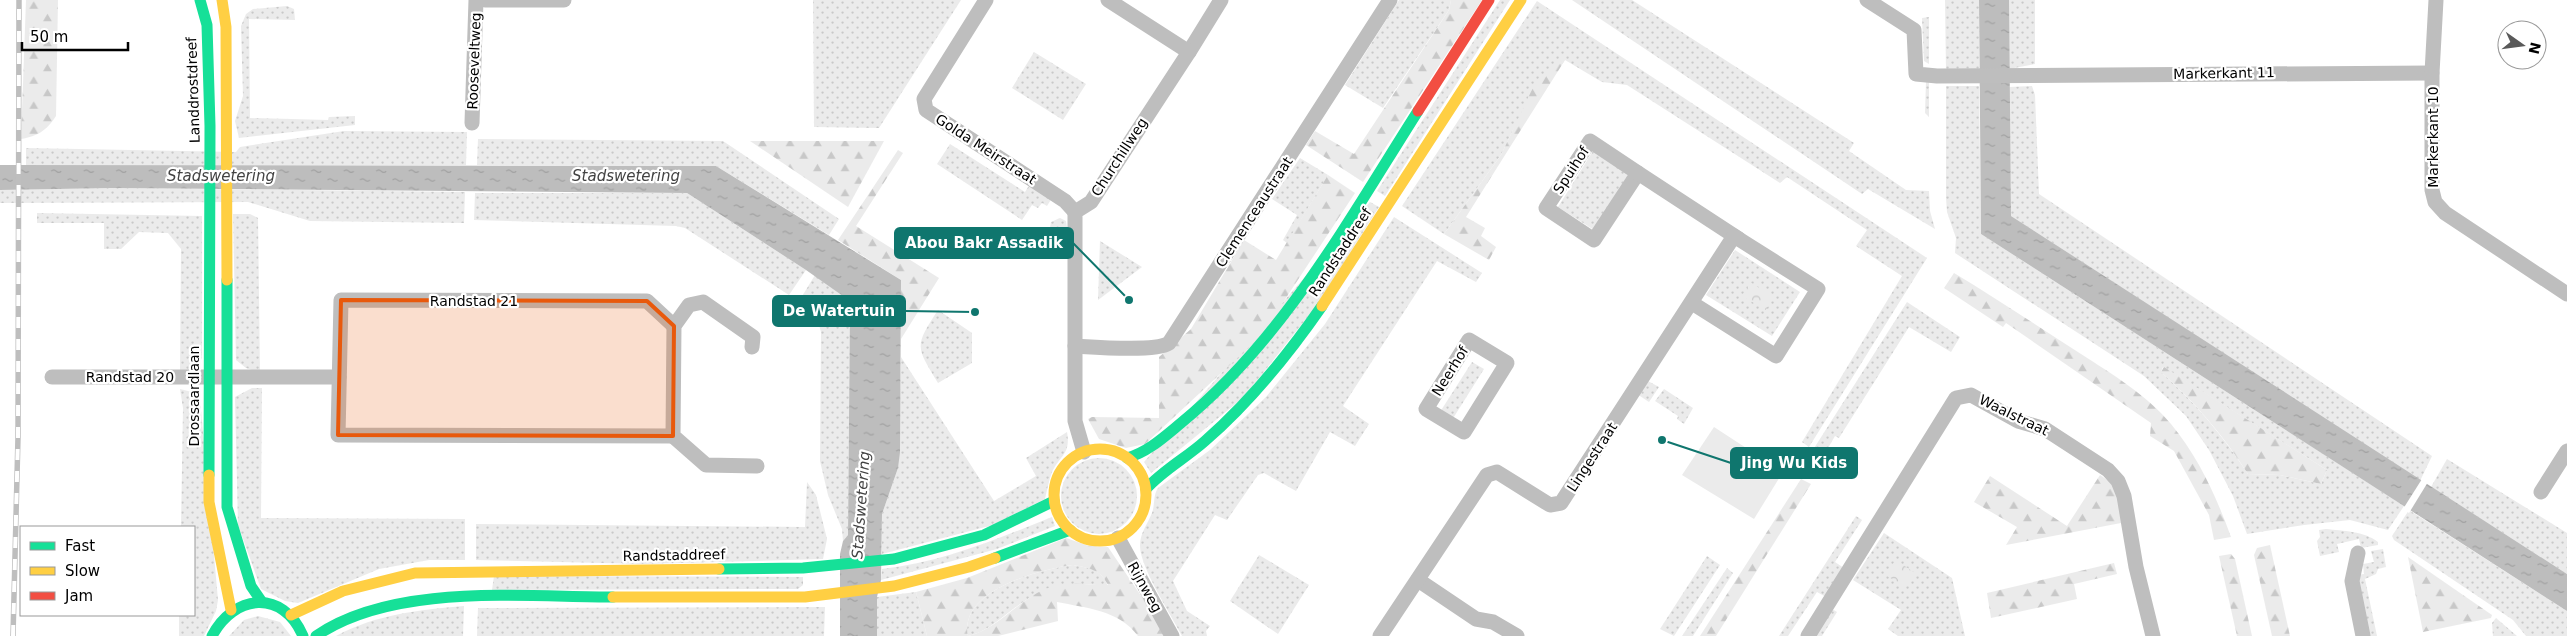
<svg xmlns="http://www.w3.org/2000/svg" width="2567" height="636" viewBox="0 0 2567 636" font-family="'DejaVu Sans',sans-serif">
<defs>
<pattern id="grass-dots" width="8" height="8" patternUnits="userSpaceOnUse" patternTransform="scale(1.25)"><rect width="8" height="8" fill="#ebebeb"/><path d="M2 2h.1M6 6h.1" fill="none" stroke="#c8c8c8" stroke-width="1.8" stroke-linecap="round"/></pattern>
<pattern id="forest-firs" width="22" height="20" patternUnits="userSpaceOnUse" patternTransform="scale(1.25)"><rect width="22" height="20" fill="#ebebeb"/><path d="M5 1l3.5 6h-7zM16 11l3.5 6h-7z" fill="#c8c8c8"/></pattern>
<pattern id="park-crowns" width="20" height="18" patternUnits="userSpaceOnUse" patternTransform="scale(1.25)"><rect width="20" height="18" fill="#ebebeb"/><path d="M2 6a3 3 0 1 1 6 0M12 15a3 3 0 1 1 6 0" fill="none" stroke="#c8c8c8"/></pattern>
<pattern id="water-ripples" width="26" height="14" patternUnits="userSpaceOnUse" patternTransform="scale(1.25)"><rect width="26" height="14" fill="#bdbdbd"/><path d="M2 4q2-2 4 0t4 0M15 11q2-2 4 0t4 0" fill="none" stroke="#a1a1a1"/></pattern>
</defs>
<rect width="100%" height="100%" fill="#fff"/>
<g fill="url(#grass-dots)" fill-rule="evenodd">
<path d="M813,0H961L879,128L814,127Z"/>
<path d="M1399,0H1451L1449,10L1383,108L1345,85Z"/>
<path d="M1500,0H1510L1385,196L1377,191Z"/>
<path d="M1572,0H1632L1854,143L1849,151L1906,190L1929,191L1930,211L1935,229L1868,189L1862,194Z"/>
<path d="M1945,0H1979V70H1946Z"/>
<path d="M2009,0H2035V64L2009,69Z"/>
<path d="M1537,1L1927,258L1809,447L1802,442L1902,276L1856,246L1867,230L1787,177L1780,183L1627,85L1602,82L1565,60L1513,130L1501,155L1444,234L1402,206Z"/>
<path d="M287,6L294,9L295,20L249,19L250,118L328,120L329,117L355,116V125L239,138L235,121L243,96L241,26L246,14L253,9Z"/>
<path d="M1929,17V64L1924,61L1922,18Z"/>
<path d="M1034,52L1086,84L1063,120L1012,88Z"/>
<path d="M1929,79V117L1925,113L1926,81Z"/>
<path d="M1946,86H1979L1981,234L2404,506L2388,530L2350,520L2304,525L2247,534L2233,496L2209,450L2186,416L2144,376L1955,253L1956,238L1947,212L1946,198ZM2163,367L2327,470L2321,484L2280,475L2248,474C2223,436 2195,402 2161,372Z"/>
<path d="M2032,86L2035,95L2039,194L2432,456L2420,481L2011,216L2009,87Z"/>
<path d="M344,131L467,132L466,165H26V148L236,152L240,147Z"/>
<path d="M478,139L723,141L839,219L829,235L716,166L477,165Z"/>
<path d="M950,144L1025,192L1030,184L1052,198L1047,206L1042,203L1038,208L1032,205L1022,220L937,164Z"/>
<path d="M1593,151L1630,175L1594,230L1558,207Z"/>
<path d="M1300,158L1328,175L1287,243L1283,240L1297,215L1272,199Z"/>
<path d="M112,188L465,192L464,223L310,221L248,202L0,203V190Z"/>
<path d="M475,193H687L806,270L789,295L685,228L676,226L474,220Z"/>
<path d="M1370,202L1379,207L1317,305L1244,397L1151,473L1144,462Z"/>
<path d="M37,213L202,216V358C197,369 191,371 180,371L181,249L168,233L139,232L121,249H104V223H37Z"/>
<path d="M233,214H250L258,218L260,373L246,368L236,360Z"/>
<path d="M1394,217L1482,273L1476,282L1437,261L1343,406L1369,424L1355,446L1330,432L1296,491L1264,473L1258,475L1227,520L1215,515L1173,581L1187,611L1210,626L1206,631L1207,636H1182C1171,615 1140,567 1140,546C1140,533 1147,525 1152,513C1155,505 1153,495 1158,488L1210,450L1266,397L1325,324Z"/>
<path d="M1060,218L1066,221L1068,234L1049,233L1051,222Z"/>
<path d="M1100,241L1142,267L1098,300Z"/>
<path d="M1735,250L1800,292L1772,336L1706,295Z"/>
<path d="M815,275L850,301L848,535L843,541L842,529L828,495L820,461L821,332L816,315L802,303L801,298Z"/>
<path d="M1907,302L1960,337L1951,352L1909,327L1839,438L1835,436L1828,448L1833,451L1825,463L1811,453Z"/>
<path d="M938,310L972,333V363L938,383C916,346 914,347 938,310Z"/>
<path d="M901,357L994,501L1036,476L1026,458L1067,432C1071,454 1060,455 1052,472C1049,480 1047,490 1045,499L993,525L882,554V514L898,468Z"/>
<path d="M1472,362L1484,369L1452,420L1440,412Z"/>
<path d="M1646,380L1659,387L1649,402L1637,394Z"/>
<path d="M252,388H262L261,518L465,519V560H429L379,569L298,603L285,601L261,589L238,525L235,397Z"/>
<path d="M180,389L196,393L200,399L218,600L216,611L204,636H179V615H194V527H181L183,408Z"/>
<path d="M1664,389L1693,408L1684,424L1677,419L1678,416L1655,401Z"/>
<circle cx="1099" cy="496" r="38"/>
<path d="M2447,459L2567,533V574L2431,487Z"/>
<path d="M807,482L816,495L827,539L823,559L644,564L476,560V524L805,527Z"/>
<path d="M2409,510L2567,611V636H2526L2513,620L2394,540L2392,536Z"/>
<path d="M1856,516L1862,520L1835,562L1844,568L1826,597L1817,592L1788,636H1779Z"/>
<path d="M1052,517L1055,526L997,549L881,580L882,569C941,563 997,539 1052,517Z"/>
<path d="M2326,529C2343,531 2364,531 2378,542V545L2361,548L2359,539L2337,544L2339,552L2320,556L2317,541L2320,537L2319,530Z"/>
<path d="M1884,533L1952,578L1965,636H1898L1888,629L1901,610L1853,580Z"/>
<path d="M2383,549L2386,567L2378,569L2376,574L2365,579L2377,636H2369L2356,575L2364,574L2363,564L2374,562L2371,551Z"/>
<path d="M1259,555L1309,585L1278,634L1230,601Z"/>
<path d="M1707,556L1720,565L1674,636L1660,629Z"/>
<path d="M1073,565C1090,568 1101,569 1108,586C1063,581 1044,585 1008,613C995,623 985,632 968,636C958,591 1040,569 1073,565Z"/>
<path d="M1727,568L1733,573L1693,636H1682Z"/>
<path d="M494,576L803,577V585L798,589L492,590Z"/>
<path d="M916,592L927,636H877V597Z"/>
<path d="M464,606L463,636H336C377,614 419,610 464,606Z"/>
<path d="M825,607L824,636H477L478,608Z"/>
<path d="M1832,609L1837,612L1822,636H1815Z"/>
<path d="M258,616L280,622L291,636H229L244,620Z"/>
<path d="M2496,618L2517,636H2493L2492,623Z"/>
</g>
<g fill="url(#forest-firs)" fill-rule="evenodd">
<path d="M26,0H58L56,116C46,131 38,136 21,139Z"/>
<path d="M1451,0H1482L1363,182L1306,145L1315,131L1354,154L1449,10Z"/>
<path d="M1565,60L1466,217L1485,228L1481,236L1496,247L1489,260L1444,234L1501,155L1536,81L1556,63Z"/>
<path d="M750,141H884L848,207Z"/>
<path d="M898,150L903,153L856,226L939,278L901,339V280L838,240Z"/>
<path d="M1328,175L1355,193L1261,336L1145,444L1126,448L1099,439L1088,419L1092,417L1159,418V357L1191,329L1244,240L1276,260Z"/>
<path d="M1954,273C1997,299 2039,327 2081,354C2112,374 2147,395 2171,424C2199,458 2216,496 2231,537L2214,540L2209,515L2174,451L2150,436L2151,423L2006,323L2003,327L1944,288Z"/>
<path d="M2164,367L2327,470L2321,484L2280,475L2248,474C2223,435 2195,402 2161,372Z"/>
<path d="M2100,475L2116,486L2123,517L2121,523L2006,545L2017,527L1974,502L1990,476L2067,526Z"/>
<path d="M1801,479L1811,484L1716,636H1700Z"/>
<path d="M1066,538L1089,546L1108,547L1156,618L1165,636H1138C1119,610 1086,608 1057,602L1058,621L998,636H927L916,592L967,578ZM1073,565C1089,568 1100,569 1108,585C1088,585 1071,581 1051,587C1020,597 999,629 968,636C958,591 1040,569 1073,565Z"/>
<path d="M2270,545L2290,636H2272L2254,555L2257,548Z"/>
<path d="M2231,554L2235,559L2252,636H2237L2219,556Z"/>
<path d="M2408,557L2492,615L2491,618L2423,632Z"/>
<path d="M2114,563L2117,574L2074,584L2077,599L1991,618L1987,593Z"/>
</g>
<g fill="url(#park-crowns)">
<path d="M1750,282L1773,297L1766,310L1742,296Z"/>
<path d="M1896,560L1915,573L1904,588L1885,574Z"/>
</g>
<path fill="#ebebeb" d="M1714,427L1783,472L1754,519L1682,475Z"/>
<g fill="url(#water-ripples)">
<path d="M1979,0H2009L2011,216L2567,574V611L1981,234Z"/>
<path d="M0,165L716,166L901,280L900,452L898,468L882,514L881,580L877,597V636H840V554L843,541L848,535L850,301L806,270L687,193L112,188L0,190Z"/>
</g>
<path fill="#fff" d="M2422,479L2428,482L2409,513L2403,509Z"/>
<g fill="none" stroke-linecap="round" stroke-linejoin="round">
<g stroke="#bebebe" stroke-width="15">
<path d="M485,0H564"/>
<path d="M986,0L924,99L926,110L1065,201L1075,212"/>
<path d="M1867,0L1914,30L1916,74L1937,76L2432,73"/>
<path d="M2436,0L2432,73V190L2435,202L2445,213L2567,294"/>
<path d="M1189,52L1221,0"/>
<path d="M472,123L476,0"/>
<path d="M1590,141L1638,173L1594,240L1546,208Z"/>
<path d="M1638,173L1739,239"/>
<path d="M1469,340L1507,363L1464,432L1426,409Z"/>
<path d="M1075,346C1093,347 1156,352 1169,343L1390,0"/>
<path d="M752,347L753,337L703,302L689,305L674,326L673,436L706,465L757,466"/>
<path d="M52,377H339"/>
<path d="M673,436L338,435L341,300L647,301L674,326"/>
<path d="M1084,452L1075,421V212L1091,202L1189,52L1108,0"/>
<path d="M2541,492L2567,451"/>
<path d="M1118,538L1172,636"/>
<path d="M2358,553L2352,581L2363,636"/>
<path d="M1418,580L1476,619L1493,622L1517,636"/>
<path d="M1380,636L1487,475L1497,472L1550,505L1561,503L1734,236L1818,289L1776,356L1692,303"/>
<path d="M1808,636L1956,398L1971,395L2018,421L2045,429L2108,470L2118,481L2124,496L2136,567L2153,636"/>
</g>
<g stroke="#16e098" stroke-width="11">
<path d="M200,0L207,25L210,126L209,475"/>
<path d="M227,280V507L251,586L262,602"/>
<path d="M1127,458C1148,452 1164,437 1181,423C1283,340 1348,221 1418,111"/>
<path d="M1146,489C1163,470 1186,458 1205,441C1250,402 1288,355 1322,306"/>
<path d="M995,558L1070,530"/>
<path d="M719,569L803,568L894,559L984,535L1054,501"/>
<path d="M212,636C234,594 283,589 303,636"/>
<path d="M316,636C393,583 522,597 613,597"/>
</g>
<g stroke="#ffcf43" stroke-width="11">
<path d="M222,0L226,27L227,280"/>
<path d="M1322,306L1521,0"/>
<circle cx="1100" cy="495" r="46"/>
<path d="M209,475V502L231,610"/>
<path d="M613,597H805L894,586L969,567L995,558"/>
<path d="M291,615L343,591L415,573L719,569"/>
</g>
<path stroke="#f24e42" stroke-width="11" d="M1418,111L1489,0"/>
<defs>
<path id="rail" d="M13,636L18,437L19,0"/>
</defs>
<use href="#rail" stroke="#bebebe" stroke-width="5.5"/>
<use href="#rail" stroke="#fff" stroke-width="4" stroke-dasharray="11" stroke-linecap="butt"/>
</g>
<path fill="#e8590c" fill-opacity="0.2" stroke="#e8590c" stroke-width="4" stroke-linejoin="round" d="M341,300L647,301L674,326L673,436L338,435Z"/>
<g text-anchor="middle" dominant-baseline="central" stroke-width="4.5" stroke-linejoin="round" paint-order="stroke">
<g font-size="14" fill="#000" stroke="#fff">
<text transform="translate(474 61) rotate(-88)">Rooseveltweg</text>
<text transform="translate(2224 73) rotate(-1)">Markerkant 11</text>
<text transform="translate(193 90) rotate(-92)">Landdrostdreef</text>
<text transform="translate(2433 137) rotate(-90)">Markerkant 10</text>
<text transform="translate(986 149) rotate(33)">Golda Meirstraat</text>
<text transform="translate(1119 157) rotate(-57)">Churchillweg</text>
<text transform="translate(1571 170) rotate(-57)">Spuihof</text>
<text transform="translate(1254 212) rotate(-57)">Clemenceaustraat</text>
<text transform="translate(1340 252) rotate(-57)">Randstaddreef</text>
<text x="474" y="301">Randstad 21</text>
<text transform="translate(1450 371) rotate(-58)">Neerhof</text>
<text x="130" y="377">Randstad 20</text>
<text transform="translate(194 396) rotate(-90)">Drossaardlaan</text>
<text transform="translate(2014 415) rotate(26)">Waalstraat</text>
<text transform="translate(1592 457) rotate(-57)">Lingestraat</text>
<text transform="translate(674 555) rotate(-1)">Randstaddreef</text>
<text transform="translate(1145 587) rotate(61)">Rijnweg</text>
</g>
<g font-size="15" font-style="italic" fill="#424242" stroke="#fff">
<text x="221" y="176">Stadswetering</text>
<text x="626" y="176">Stadswetering</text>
<text transform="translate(861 505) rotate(-86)">Stadswetering</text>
</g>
</g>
<path fill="none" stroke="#0f766e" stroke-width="2" d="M1129 300L1073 243M975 312L905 311M1662 440L1731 463"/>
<g fill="#0f766e" stroke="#fff" stroke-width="2">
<circle cx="1129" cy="300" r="5"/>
<circle cx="975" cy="312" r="5"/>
<circle cx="1662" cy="440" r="5"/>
</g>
<g fill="#0f766e" stroke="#0f766e" stroke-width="2">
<rect x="895" y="228" width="178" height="30" rx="5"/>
<rect x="773" y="296" width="132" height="30" rx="5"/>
<rect x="1731" y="448" width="126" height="30" rx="5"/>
</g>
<g font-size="15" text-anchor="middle" font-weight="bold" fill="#fff">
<text x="984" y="248">Abou Bakr Assadik</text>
<text x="839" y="316">De Watertuin</text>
<text x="1794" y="468">Jing Wu Kids</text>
</g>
<rect x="20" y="526" width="175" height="90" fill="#ffffff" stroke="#999999"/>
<rect x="30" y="542" width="25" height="8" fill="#16e098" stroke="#999999"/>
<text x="65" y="551" font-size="15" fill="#000000">Fast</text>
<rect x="30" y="567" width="25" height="8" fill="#ffcf43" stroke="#999999"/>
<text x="65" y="576" font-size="15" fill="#000000">Slow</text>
<rect x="30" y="592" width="25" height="8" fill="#f24e42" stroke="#999999"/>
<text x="65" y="601" font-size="15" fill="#000000">Jam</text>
<g transform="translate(2522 45) rotate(104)"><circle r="24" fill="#ffffff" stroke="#999999"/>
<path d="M0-4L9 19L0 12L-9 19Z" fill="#595959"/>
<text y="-8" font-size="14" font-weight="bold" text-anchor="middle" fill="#000000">N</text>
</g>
<path d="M22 42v8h106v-8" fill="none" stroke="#000000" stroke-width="2.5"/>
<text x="30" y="42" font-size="15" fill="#000000" stroke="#ffffff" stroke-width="4" paint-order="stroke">50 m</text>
</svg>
